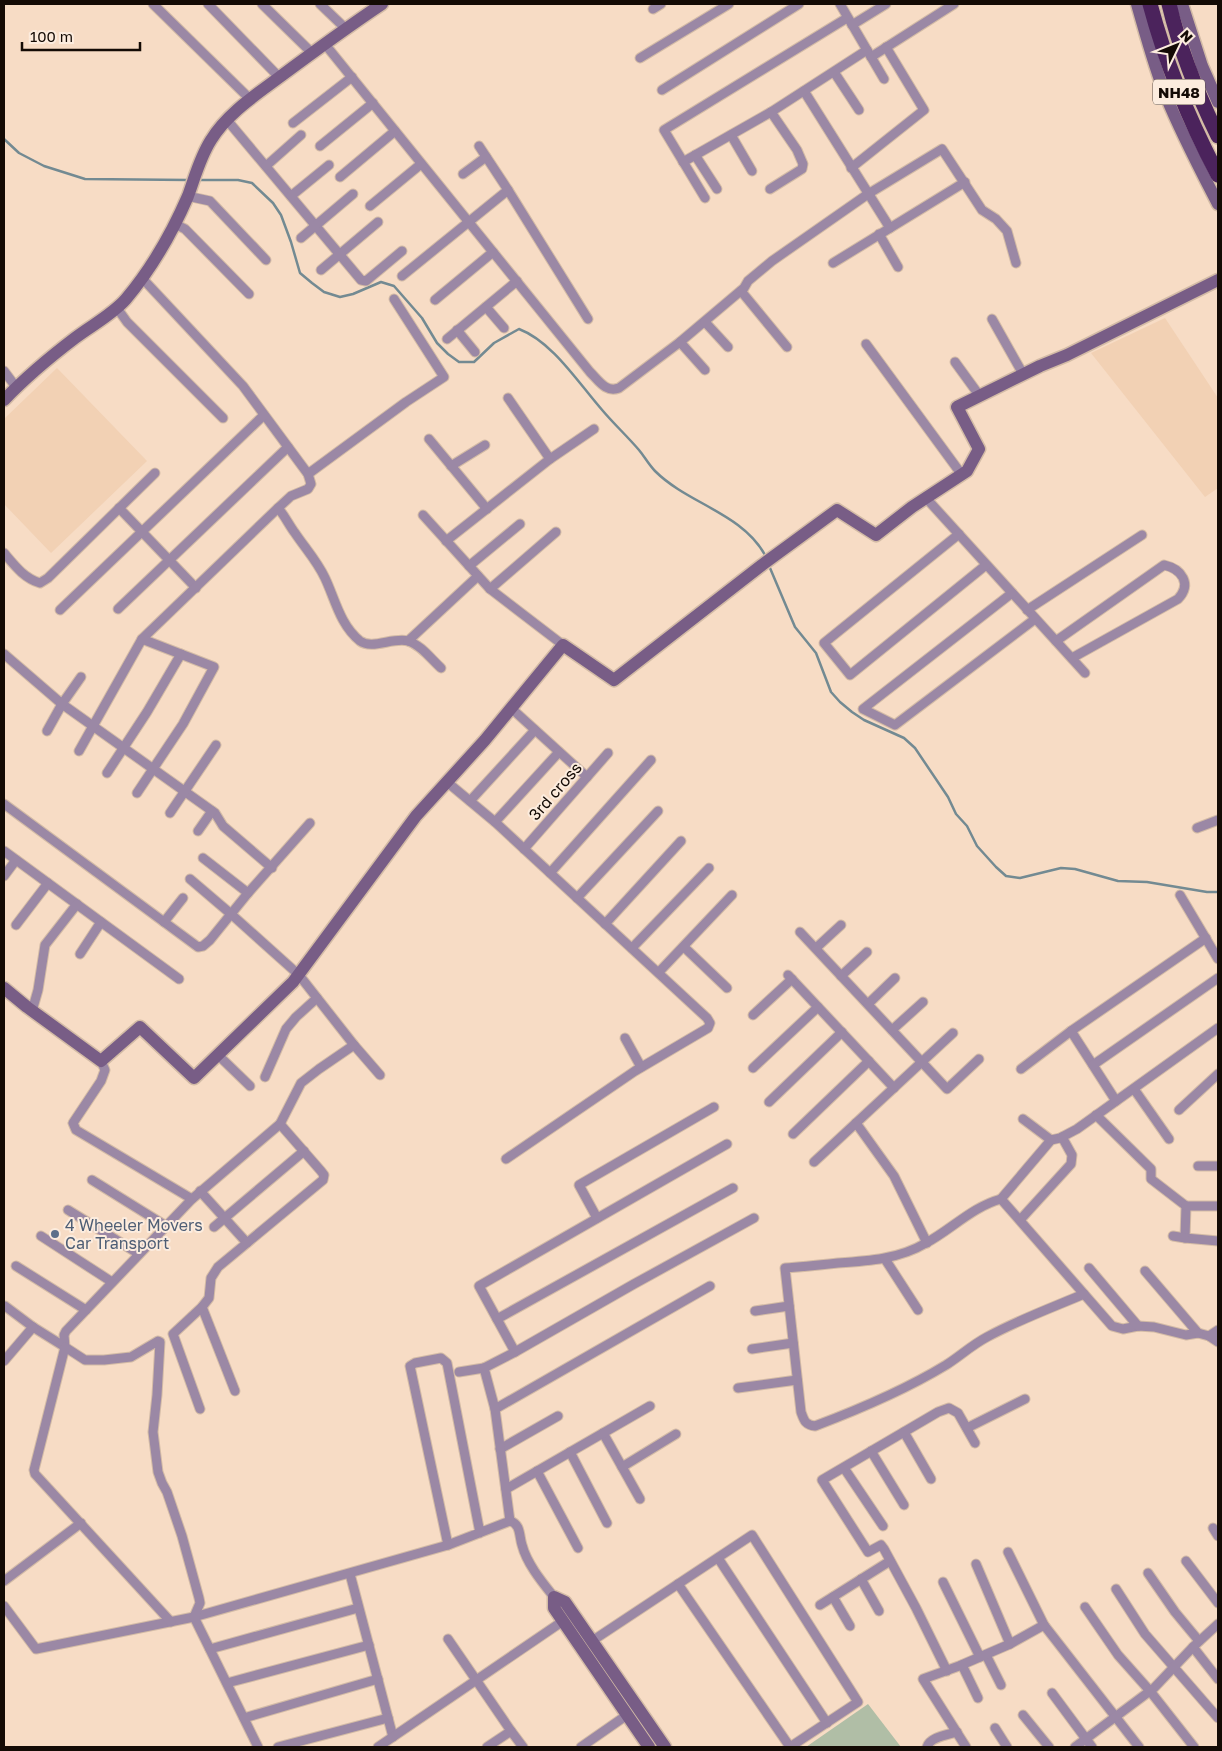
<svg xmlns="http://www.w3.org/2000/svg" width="1222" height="1751" viewBox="0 0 1222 1751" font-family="'Golos Text',sans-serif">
<rect width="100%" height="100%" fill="#f7dcc5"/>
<g fill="#f2d1b4">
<path d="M1165,318L1218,398V488L1205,497L1091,353Z"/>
<path d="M57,368L147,461L51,553L4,504V419Z"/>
</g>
<path fill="#b0bea6" d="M868,1704L901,1747H806Z"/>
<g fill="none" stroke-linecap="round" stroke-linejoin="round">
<g stroke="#738a92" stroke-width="2.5">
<path d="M4,139L19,153L44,166L85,179L188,180"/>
<path d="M199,180H238L252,183L273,203L281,215L291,242L300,273L312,283L324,292L340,297L353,294L381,282L394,286L422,318L437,343L448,354L459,362H474L494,343L519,329C553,342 579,384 603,411C614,424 627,436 639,450C644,456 649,465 655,471C688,504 742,513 765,555"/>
<path d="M770,568L795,627L816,653L831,692L840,702L852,712L864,720L904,738L915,748L948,797L956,814L967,826L977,846L996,867L1006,876L1020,878L1061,868L1075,869L1118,881L1147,882L1207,892H1218"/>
</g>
<defs>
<g id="street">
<path d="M153,4L250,99"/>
<path d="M208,4L279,77"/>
<path d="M262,4L312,53"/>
<path d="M320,4L345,28"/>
<path d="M840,4L884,79"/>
<path d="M653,9L661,4"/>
<path d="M852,25L886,4"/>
<path d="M324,43L590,372C599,381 606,393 619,388L680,342L744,288L748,281L772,261L868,194L942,149L982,210L996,219L1007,231L1016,263"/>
<path d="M871,57L954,4"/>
<path d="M640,58L729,4"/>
<path d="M834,72L859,110"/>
<path d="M662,90L799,4"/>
<path d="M804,91L890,228"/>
<path d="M227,120L361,280L366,281L402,251"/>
<path d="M293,123L352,77"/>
<path d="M731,135L752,171"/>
<path d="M320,146L373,103"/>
<path d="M479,146L508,190L588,319"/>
<path d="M695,155L717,189"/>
<path d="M683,162L771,112L867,50"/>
<path d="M266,166L301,135"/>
<path d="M851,168L924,110L886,47"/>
<path d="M463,174L486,157"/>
<path d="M340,177L395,131"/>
<path d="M770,189L802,169L803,164L797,150L771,112"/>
<path d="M187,196L210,201L266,260"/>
<path d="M291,196L329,165"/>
<path d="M705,198L664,130L847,18"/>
<path d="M370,206L421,164"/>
<path d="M175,224L185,229L249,294"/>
<path d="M879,234L898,267"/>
<path d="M301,238L353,194"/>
<path d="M833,263L965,182"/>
<path d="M321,270L378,222"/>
<path d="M402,276L508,190"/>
<path d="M142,278L243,386L308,474L311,484L308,489L291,496L278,508C285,516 289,525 295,533C305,548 317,561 325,578C335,599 340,625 360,641C372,650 393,637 408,641C421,645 431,659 441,668"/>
<path d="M741,291L787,347"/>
<path d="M435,300L493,252"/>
<path d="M486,307L504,328"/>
<path d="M117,308L127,322L223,418"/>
<path d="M992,319L1023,374"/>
<path d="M705,322L728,347"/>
<path d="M457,330L475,352"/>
<path d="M447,339L517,281"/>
<path d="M680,342L705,370"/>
<path d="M866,344L962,475"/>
<path d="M955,362L979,395"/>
<path d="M4,371L16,387"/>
<path d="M508,398L550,459"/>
<path d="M429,439L487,509"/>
<path d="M451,466L485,445"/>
<path d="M308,474L406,402L444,377L394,299"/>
<path d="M926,498L1085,673"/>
<path d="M119,508L196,588"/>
<path d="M423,515L490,589L563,645"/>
<path d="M959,534L824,643L850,675L986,565"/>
<path d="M446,541L550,459L594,429"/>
<path d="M4,553C15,566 24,578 40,583L48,578L155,473"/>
<path d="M469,566L520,524"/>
<path d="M490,589L556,532"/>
<path d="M1012,593L863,709L895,725L1035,619"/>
<path d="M118,609L288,447"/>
<path d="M60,610L264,415"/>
<path d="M1027,610L1142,535"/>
<path d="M408,641L478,576"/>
<path d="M1056,641L1164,565C1182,569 1192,584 1178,599L1072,658"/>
<path d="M4,654L62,704L215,813L223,826L272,868"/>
<path d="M511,708L587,777"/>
<path d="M47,731L62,704L81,677"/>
<path d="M79,751L142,639L278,508"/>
<path d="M107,773L147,712L181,654"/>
<path d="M447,782L495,822L707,1018L710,1023L708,1028L635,1071L506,1159"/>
<path d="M137,793L183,724L214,667L142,639"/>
<path d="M470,801L535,730"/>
<path d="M4,804L198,947L203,946L210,940L248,893L310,823"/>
<path d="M170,813L216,745"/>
<path d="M495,822L559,752"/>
<path d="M1197,828L1218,820"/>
<path d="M198,831L212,811"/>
<path d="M524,849L608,753"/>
<path d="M4,851L179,979"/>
<path d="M203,858L248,893"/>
<path d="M550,873L651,760"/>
<path d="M4,876L16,860"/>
<path d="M190,879L231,914L299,975L354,1045L380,1075"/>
<path d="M1180,895L1218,959"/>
<path d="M577,898L658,811"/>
<path d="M164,922L183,898"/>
<path d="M605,924L681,841"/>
<path d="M16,925L48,883"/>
<path d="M800,932L947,1089L979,1059"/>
<path d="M684,947L727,988"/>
<path d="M632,948L709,868"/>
<path d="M816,948L841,925"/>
<path d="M80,954L101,922"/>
<path d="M659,972L732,895"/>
<path d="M788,975L894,1088"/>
<path d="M841,976L867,952"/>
<path d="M868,1004L895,978"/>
<path d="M32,1011L38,990L45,945L77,904"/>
<path d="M753,1015L792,979"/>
<path d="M1218,1028L1077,1129L1060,1138L1051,1140L1001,1199L1112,1326L1123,1329L1138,1326L1154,1327L1186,1335L1198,1333L1209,1336L1218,1342"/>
<path d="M892,1030L923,1002"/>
<path d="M1071,1031L1116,1101"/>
<path d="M625,1038L641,1067"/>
<path d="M218,1055L250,1086"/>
<path d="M101,1061L105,1070L101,1081L73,1123L76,1130L192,1199"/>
<path d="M1093,1065L1218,978"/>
<path d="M753,1068L818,1007"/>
<path d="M1021,1069L1071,1031L1206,938"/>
<path d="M265,1077L286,1029L296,1017L317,998"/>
<path d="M1134,1089L1169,1139"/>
<path d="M769,1102L842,1032"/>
<path d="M1179,1110L1218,1074"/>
<path d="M1096,1115L1151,1169V1179L1186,1206L1185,1238L1218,1241"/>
<path d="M1023,1119L1051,1140"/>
<path d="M856,1123L894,1176L927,1243"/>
<path d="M793,1134L869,1061"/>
<path d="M727,1144L479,1286L515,1352L634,1284L754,1218"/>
<path d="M814,1162L953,1033"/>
<path d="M1198,1166H1218"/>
<path d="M92,1180L166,1226"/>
<path d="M200,1191L247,1243"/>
<path d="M1001,1199C972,1207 952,1229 926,1243C899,1259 869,1261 838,1263C820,1265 802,1267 785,1268L801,1412C804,1420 805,1425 815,1426C860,1409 905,1390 946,1365C960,1356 972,1345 987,1337C1018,1320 1051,1308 1084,1294"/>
<path d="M1186,1206H1218"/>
<path d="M68,1210L139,1254"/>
<path d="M597,1218L579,1185L714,1107"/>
<path d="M1020,1220L1071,1164L1072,1155L1062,1137"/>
<path d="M214,1227L304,1151"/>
<path d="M41,1236L112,1282"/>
<path d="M1173,1236L1185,1238"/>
<path d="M885,1259L918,1310"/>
<path d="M16,1266L86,1310"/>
<path d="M1089,1268L1138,1326"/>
<path d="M1145,1271L1198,1333"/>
<path d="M5,1306L33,1327L65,1347L64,1335L66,1331L192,1199L280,1124L301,1083L319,1069L354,1045"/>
<path d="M202,1307L235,1391"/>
<path d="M755,1311L789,1306"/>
<path d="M497,1319L733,1188"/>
<path d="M1209,1336L1218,1330"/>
<path d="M752,1349L793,1343"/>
<path d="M4,1361L33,1327"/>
<path d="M459,1372L484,1368"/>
<path d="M738,1388L797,1380"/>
<path d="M200,1409L173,1334L202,1307L209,1298L211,1278L218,1267L323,1180L324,1175L321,1171L280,1124"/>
<path d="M495,1409L710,1286"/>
<path d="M967,1428L1025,1399"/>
<path d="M904,1432L931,1479"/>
<path d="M603,1433L640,1499"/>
<path d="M500,1449L558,1416"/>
<path d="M871,1451L904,1505"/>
<path d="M570,1452L607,1523"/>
<path d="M622,1467L676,1434"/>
<path d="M844,1468L883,1526"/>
<path d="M537,1471L578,1548"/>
<path d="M506,1489L650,1406"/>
<path d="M510,1521C521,1524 519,1536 522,1545C527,1564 542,1582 554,1597"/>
<path d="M1213,1528L1218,1536"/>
<path d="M480,1533L447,1363L441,1358L415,1363L410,1366L448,1545L510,1521L495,1409L484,1368L515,1352"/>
<path d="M1008,1552L1044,1625L1139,1747"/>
<path d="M718,1558L827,1723"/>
<path d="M1186,1561L1218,1603"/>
<path d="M976,1564L1010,1644"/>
<path d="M1148,1573L1175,1612L1199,1641"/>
<path d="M350,1574L393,1737"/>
<path d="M861,1579L879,1611"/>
<path d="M4,1581L81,1523"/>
<path d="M943,1582L980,1657"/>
<path d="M678,1584L790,1747"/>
<path d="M1116,1589L1145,1634L1218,1718"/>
<path d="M833,1597L850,1626"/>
<path d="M820,1605L890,1561"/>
<path d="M4,1606L36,1649L194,1617L448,1545"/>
<path d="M1085,1607L1118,1655L1150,1691L1194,1747"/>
<path d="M171,1622L35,1474L34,1470L65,1347L85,1360H104L131,1357L158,1341L160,1342L157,1395L153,1432L158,1472L162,1483L167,1492L182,1536L199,1598L200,1603L194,1617L258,1747"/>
<path d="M448,1639L511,1731L487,1747"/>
<path d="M592,1641L752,1535L858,1702L790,1747"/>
<path d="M1193,1647L1218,1679"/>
<path d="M210,1649L358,1608"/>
<path d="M986,1655L1001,1685"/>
<path d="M962,1665L978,1698"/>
<path d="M947,1671L916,1608L884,1549L881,1545L868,1552L822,1480L938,1412L949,1408L958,1413L975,1443"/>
<path d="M227,1683L369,1645"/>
<path d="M1052,1693L1092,1747"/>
<path d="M1023,1715L1049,1747"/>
<path d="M244,1718L378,1679"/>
<path d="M995,1728L1007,1747"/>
<path d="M511,1731L523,1747"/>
<path d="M278,1747L388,1718"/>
<path d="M378,1747L563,1621"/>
<path d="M581,1747L627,1715"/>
<path d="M927,1747C930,1737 947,1735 957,1732"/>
<path d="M966,1747L923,1679L959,1666L1010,1644L1044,1625"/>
<path d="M1075,1747L1154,1688L1193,1647L1218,1624"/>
</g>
<g id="secondary">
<path d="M1137,4C1146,35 1154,66 1166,96C1181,133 1200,169 1218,204"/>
<path d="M1182,4L1202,66L1218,102"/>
<path d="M4,400C25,378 50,357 75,338C92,325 112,315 126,299C152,268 172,233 188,196C195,177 200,157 211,140C226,115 254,96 277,79C312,53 346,28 382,4"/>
<path d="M4,988L27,1007L101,1061L140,1027L194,1078L293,982L416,816L485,740L563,645L614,680L762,565L837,510L876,535L912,507L967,471L979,449L957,407L1040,366L1067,355L1218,280"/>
<path d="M649,1747L554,1608V1597L565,1602L665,1747"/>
</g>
<g id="highway">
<path d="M1150,4C1166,64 1189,120 1218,175"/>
<path d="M1169,4C1180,50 1197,93 1218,136"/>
</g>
</defs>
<use href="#street" stroke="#d3bba6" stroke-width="11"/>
<use href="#secondary" stroke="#d3bba6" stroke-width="15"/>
<use href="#highway" stroke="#d3bba6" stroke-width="18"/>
<use href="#street" stroke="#9b88a5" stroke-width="9"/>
<use href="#secondary" stroke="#785d86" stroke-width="12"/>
<use href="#highway" stroke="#4b235c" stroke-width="15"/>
</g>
<circle fill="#5c6f8a" stroke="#fcecde" stroke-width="2" cx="55" cy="1234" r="5"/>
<g text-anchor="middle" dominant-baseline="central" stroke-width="4" stroke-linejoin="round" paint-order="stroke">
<rect fill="#fcecde" stroke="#5a4e46" stroke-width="1" x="1153" y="79.5" width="52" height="25" rx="4"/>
<g font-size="15" font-weight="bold" fill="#140b05">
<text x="1179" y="92">NH48</text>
</g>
<g font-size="16" fill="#140b05" stroke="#fcecde">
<text transform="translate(555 791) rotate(-49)">3rd cross</text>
</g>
<g font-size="16" fill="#4e5e75" stroke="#fcecde" text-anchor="start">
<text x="65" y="1225">4 Wheeler Movers<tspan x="65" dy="18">Car Transport</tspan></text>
</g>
</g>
<rect width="1222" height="1751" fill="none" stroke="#140b05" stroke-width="10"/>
<g transform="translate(1177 45) rotate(47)" stroke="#fcecde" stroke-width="4" paint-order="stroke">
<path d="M0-4L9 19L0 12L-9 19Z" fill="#140b05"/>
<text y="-8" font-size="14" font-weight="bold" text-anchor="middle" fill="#140b05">N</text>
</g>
<path d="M22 42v8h118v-8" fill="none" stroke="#140b05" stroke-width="2.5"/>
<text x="30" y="42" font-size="15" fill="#140b05" stroke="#fcecde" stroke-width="4" paint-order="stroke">100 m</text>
</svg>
